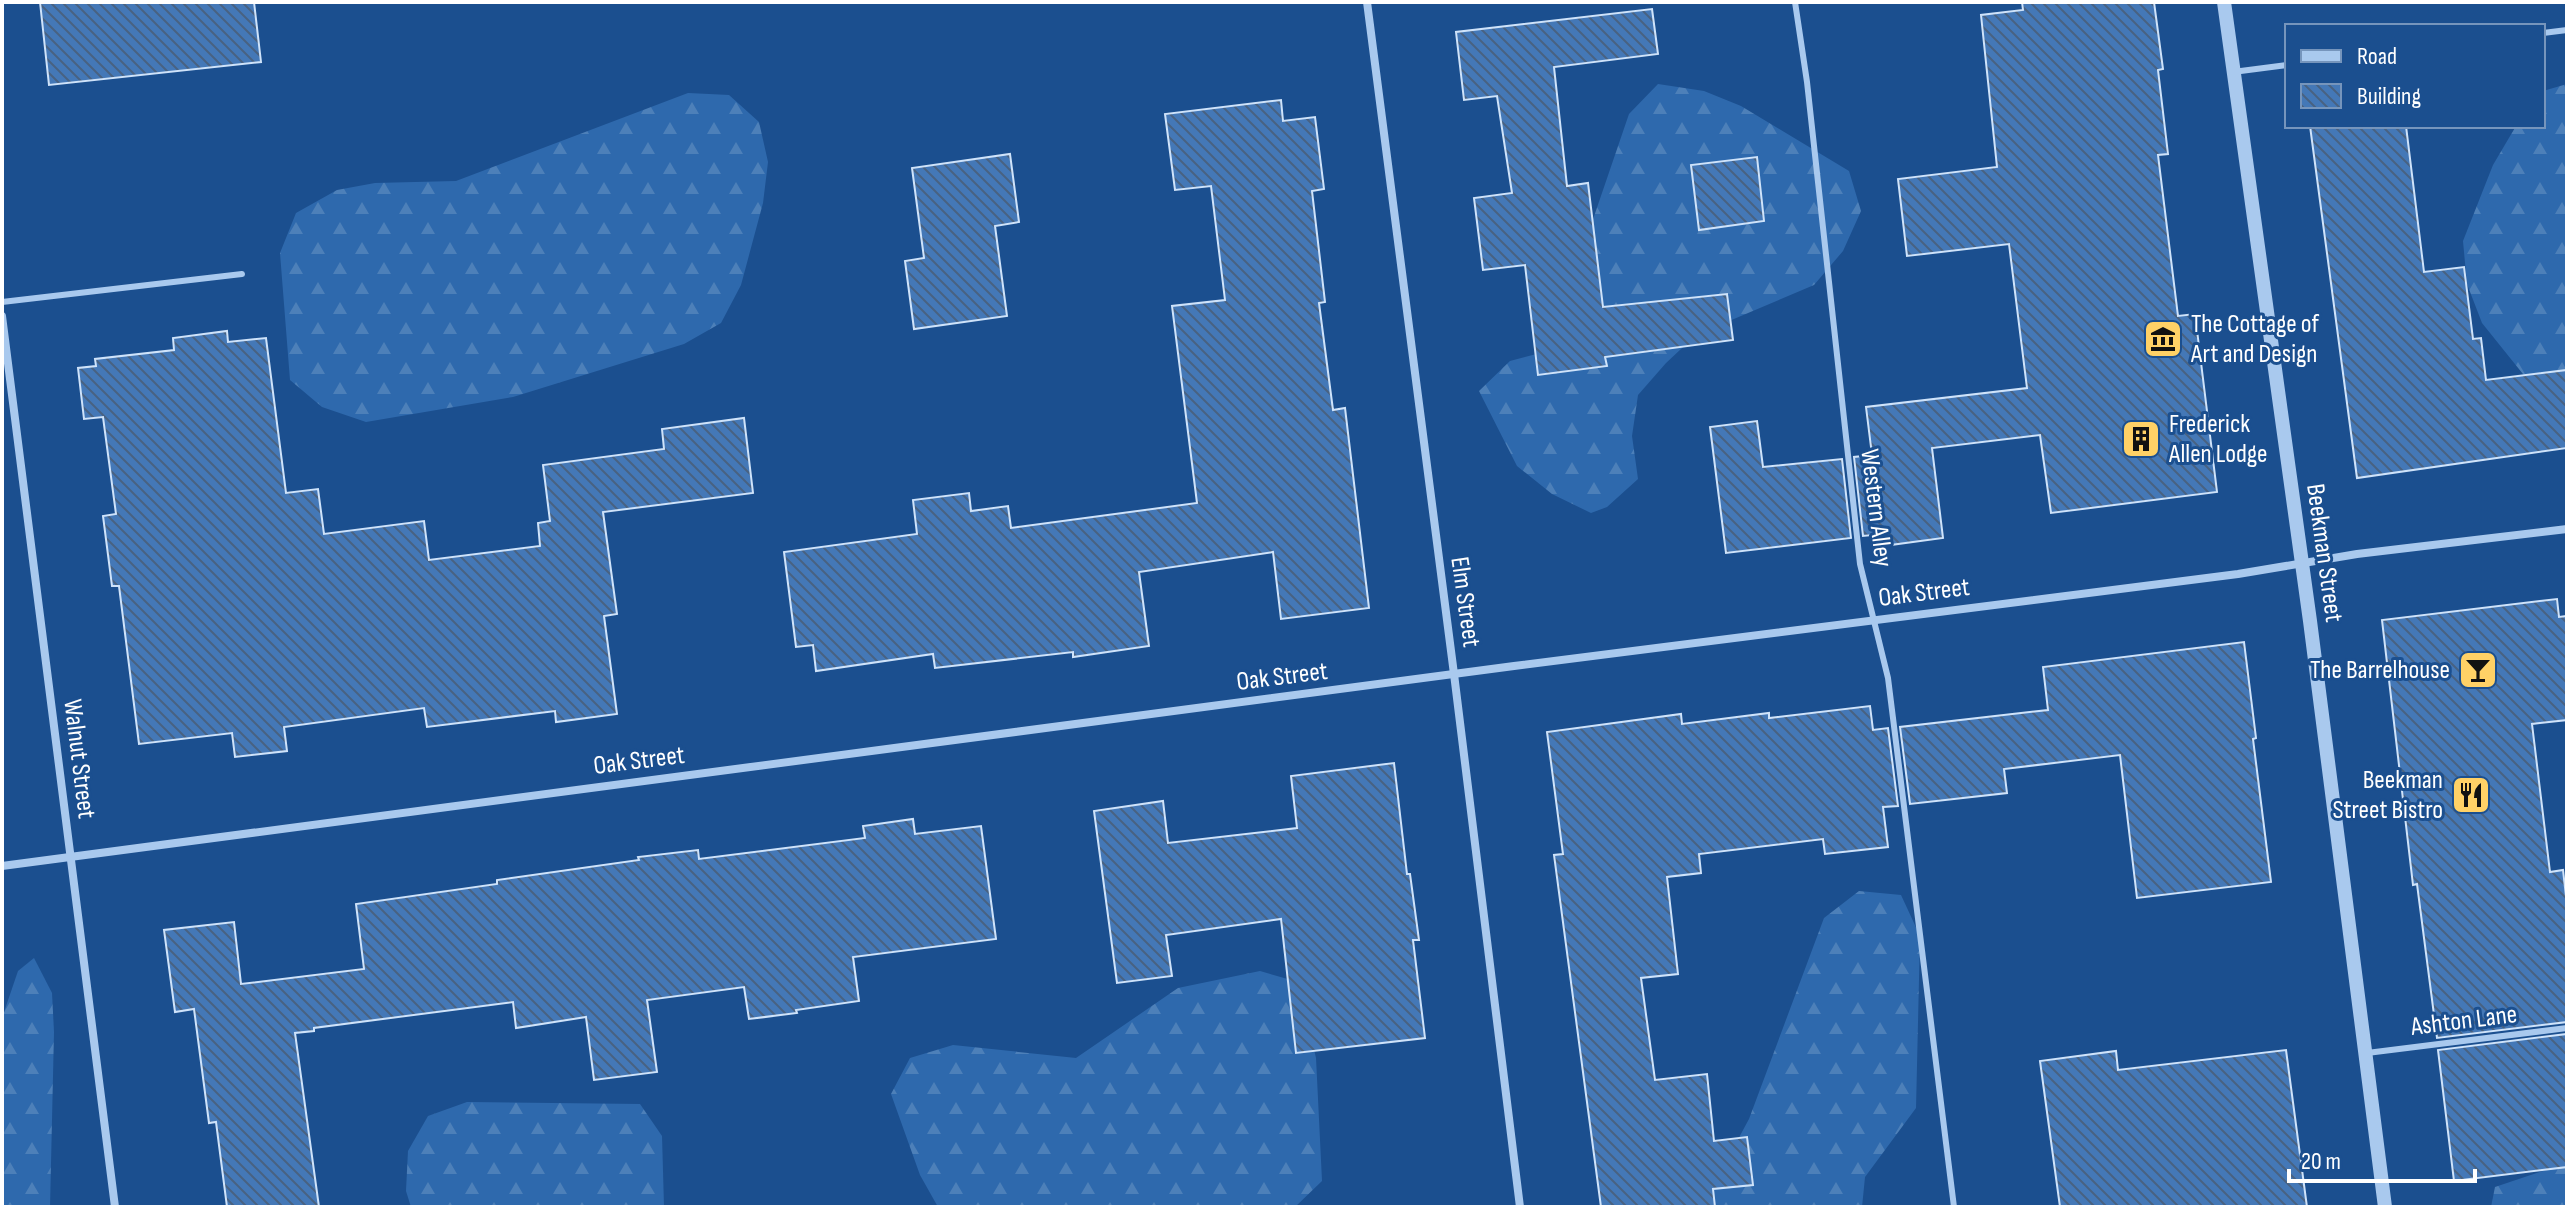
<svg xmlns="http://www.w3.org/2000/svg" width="2569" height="1209" viewBox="0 0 2569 1209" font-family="'Sofia Sans Condensed',sans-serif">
<defs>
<pattern id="forest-firs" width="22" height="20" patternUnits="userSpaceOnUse" patternTransform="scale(2)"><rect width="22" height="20" fill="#2e69ad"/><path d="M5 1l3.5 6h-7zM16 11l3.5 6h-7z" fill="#4d80b9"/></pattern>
<pattern id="building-back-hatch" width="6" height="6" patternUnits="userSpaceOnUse" patternTransform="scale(2)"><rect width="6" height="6" fill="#4478b7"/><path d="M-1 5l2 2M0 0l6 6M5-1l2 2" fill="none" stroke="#486282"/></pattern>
</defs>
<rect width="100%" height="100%" fill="#1b4f8f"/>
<g fill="url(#forest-firs)">
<path d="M1658,84L1704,91L1741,106L1849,171L1861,211L1843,251L1814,285L1696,335L1666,363L1638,395L1632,436L1638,479L1607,507L1591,513L1552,494L1517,466L1479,391L1510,361L1548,351L1629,114Z"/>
<path d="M2567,84V409L2535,389L2482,323L2467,284L2463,241L2493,165L2516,126H2543V91Z"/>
<path d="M688,93L729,95L759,122L768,162L763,203L741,285L721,323L684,344L513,397L366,422L322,407L290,380L280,253L296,213L337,190L375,183L456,181Z"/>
<path d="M1859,891L1901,895L1920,936L1916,1108L1865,1177L1862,1207H1709L1708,1195L1749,1119L1824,918Z"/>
<path d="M34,958L52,993L54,1032L50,1207H2V1018L18,971Z"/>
<path d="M1260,971L1298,982L1316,1058L1322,1181L1295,1207H938L920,1175L891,1094L910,1058L953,1045L1076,1058L1178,988Z"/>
<path d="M467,1102L640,1104L662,1136L664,1207H411L406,1191L408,1151L428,1116Z"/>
<path d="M2567,1163V1207H2491L2495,1187Z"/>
</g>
<g fill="url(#building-back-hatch)" stroke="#cfe3fa" stroke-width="2">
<path d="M40,2H254L261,62L49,85Z"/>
<path d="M2022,2H2154L2163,69L2158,70L2168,154L2158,155L2178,316L2195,314L2217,492L2051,513L2040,435L1932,448L1943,538L1883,546L1882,534L1863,536L1854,457L1872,455L1866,407L2027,388L2009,244L1907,256L1898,179L1997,167L1981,15L2023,10Z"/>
<path d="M1652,9L1658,54L1554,67L1567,186L1588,183L1603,307L1727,294L1733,340L1605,357L1607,366L1538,375L1525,265L1483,270L1474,198L1512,193L1497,96L1464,100L1456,32Z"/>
<path d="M1281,100L1283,121L1315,117L1324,189L1312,191L1325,302L1319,303L1333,410L1345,408L1369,608L1281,619L1273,552L1139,572L1149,646L1073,657V652L935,668L933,654L816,671L813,645L796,647L784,552L917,534L913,500L969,493L971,511L1008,506L1011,528L1197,503L1172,306L1225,300L1211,186L1175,190L1165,114Z"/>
<path d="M2310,126H2406L2424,272L2464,267L2473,339L2481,338L2486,380L2567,370V448L2357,478Z"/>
<path d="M1010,154L1019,222L995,226L1007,316L914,329L905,261L924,258L912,168Z"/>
<path d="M1757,157L1764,221L1699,230L1691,165Z"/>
<path d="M227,331L228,342L266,338L286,493L318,489L324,534L424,521L429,560L540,546L538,523L550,521L543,465L664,449L662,429L744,418L753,493L603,512L617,614L604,616L617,714L556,722L555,711L427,727L424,708L284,727L287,751L235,757L232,733L139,744L119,586H112L103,516L116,514L103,417L84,419L78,368L96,366L95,359L174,350L173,338Z"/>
<path d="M1757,421L1763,467L1842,459L1851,538L1726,553L1710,427Z"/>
<path d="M2557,599L2559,617L2567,616V720L2532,724L2550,872L2563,870L2567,905V1022L2437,1038L2417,884L2413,885L2382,620Z"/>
<path d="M2244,642L2256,738L2253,739L2271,882L2137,898L2120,755L2004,769L2007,793L1910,804L1900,727L2048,710L2043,667Z"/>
<path d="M1870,706L1873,730L1888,728L1898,806L1883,807L1888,847L1825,854L1823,839L1699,854L1701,873L1667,877L1678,974L1641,978L1655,1080L1707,1074L1714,1141L1747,1137L1753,1185L1713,1189L1715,1207H1601L1554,855L1563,854L1547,732L1681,714L1682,724L1769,713V718Z"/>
<path d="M1394,763L1407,874H1410L1419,940H1413L1425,1038L1296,1053L1281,919L1166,935L1172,976L1117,983L1094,811L1163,801L1168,843L1297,828L1291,776Z"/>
<path d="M913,819L915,834L981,826L996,939L853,957L859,1001L796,1010L797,1013L749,1019L744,987L647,1000L657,1072L594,1080L586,1017L516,1028L513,1002L314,1028V1031L295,1033L319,1207H227L216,1122L209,1123L194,1009L175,1012L164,930L234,922L241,984L364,969L356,904L497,884V880L639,860L638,857L698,850L699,859L865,838L863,826Z"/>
<path d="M2567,1034V1167L2454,1181L2438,1050Z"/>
<path d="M2286,1050L2307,1207H2060L2040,1061L2116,1051L2118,1070Z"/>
</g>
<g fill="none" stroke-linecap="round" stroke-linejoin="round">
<g stroke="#a9c9ee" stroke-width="6">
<path d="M1795,2L1807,82L1860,564L1888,678L1954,1207"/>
<path d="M2543,33L2567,30"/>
<path d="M2233,72L2287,65"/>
<path d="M2,302L242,274"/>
<path d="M2367,1053L2567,1028"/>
</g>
<g stroke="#a9c9ee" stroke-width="8">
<path d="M1367,2L1454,674L1520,1207"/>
<path d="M2,316L115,1207"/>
<path d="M2,866L1514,666L2238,574L2357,554L2567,529"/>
</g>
<path stroke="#a9c9ee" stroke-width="14" d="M2224,2L2310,621L2385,1207"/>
</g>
<defs>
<symbol id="museum-square" viewBox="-11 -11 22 22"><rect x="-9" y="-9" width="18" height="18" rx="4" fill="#ffd166" stroke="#1b4f8f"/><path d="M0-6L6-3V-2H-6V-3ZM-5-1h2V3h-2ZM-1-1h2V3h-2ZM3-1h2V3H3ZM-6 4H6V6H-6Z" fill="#111"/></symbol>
<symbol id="building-square" viewBox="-11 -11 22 22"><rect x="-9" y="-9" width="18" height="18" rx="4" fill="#ffd166" stroke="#1b4f8f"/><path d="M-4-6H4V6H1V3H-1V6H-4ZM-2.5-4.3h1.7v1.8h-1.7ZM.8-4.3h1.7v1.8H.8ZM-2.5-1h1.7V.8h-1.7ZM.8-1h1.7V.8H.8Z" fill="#111"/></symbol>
<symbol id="bar-square" viewBox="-11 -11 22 22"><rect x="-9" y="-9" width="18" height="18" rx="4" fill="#ffd166" stroke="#1b4f8f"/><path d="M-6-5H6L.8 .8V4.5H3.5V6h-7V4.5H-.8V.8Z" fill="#111"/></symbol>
<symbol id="restaurant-square" viewBox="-11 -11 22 22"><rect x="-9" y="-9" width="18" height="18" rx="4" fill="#ffd166" stroke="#1b4f8f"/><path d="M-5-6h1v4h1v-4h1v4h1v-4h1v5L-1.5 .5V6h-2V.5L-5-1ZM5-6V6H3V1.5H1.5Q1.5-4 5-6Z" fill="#111"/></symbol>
</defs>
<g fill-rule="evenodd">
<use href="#museum-square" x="2141" y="317" width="44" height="44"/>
<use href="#building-square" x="2119" y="417" width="44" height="44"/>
<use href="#bar-square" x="2456" y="648" width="44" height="44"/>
<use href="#restaurant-square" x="2449" y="773" width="44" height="44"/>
</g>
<g text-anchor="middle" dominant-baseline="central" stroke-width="6" stroke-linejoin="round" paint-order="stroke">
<g font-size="26" fill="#fff" stroke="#1b4f8f" text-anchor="start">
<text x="2191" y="324">The Cottage of<tspan x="2191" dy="30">Art and Design</tspan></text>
<text x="2169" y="424">Frederick<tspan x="2169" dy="30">Allen Lodge</tspan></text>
<text x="2450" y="670" text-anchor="end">The Barrelhouse</text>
<text x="2443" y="780" text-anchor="end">Beekman<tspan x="2443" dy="30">Street Bistro</tspan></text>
</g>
<g font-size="26" fill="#fff" stroke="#1b4f8f">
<text transform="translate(1876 508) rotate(83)">Western Alley</text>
<text transform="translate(2324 553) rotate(82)">Beekman Street</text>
<text transform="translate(1924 593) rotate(-7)">Oak Street</text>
<text transform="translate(1465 602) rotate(82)">Elm Street</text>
<text transform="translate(1282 677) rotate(-7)">Oak Street</text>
<text transform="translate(79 759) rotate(83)">Walnut Street</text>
<text transform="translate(639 761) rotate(-7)">Oak Street</text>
<text transform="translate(2464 1021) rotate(-7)">Ashton Lane</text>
</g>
</g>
<rect width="2569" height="1209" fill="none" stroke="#ffffff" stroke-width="8"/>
<rect x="2285" y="24" width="260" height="104" fill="#1b4f8f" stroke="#7695bc" stroke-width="2"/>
<rect x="2301" y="50" width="40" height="12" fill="#a9c9ee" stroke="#7695bc" stroke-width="2"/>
<text x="2357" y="64" font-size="24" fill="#ffffff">Road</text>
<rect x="2301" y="84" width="40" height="24" fill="url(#building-back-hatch)" stroke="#7695bc" stroke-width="2"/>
<text x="2357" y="104" font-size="24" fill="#ffffff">Building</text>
<path d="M2289 1169v12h186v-12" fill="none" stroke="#ffffff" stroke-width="4"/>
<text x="2301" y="1169" font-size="24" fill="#ffffff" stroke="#1b4f8f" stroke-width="6" paint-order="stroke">20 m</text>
</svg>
